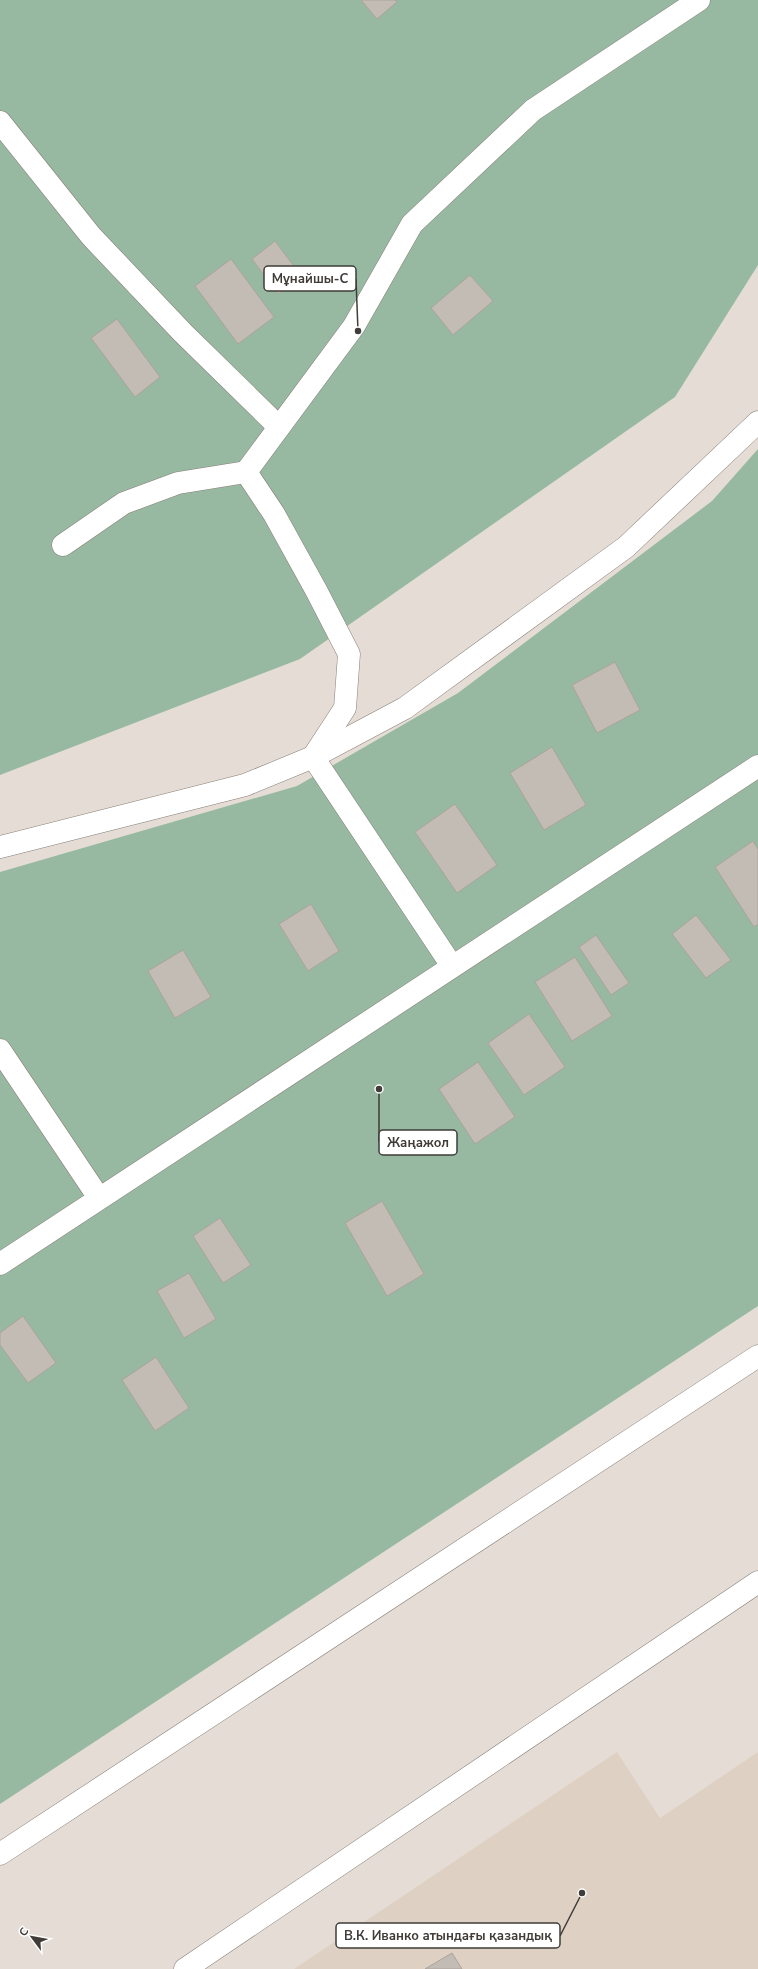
<svg xmlns="http://www.w3.org/2000/svg" width="758" height="1969" font-family="'Nunito Sans',sans-serif">
	<rect width="100%" height="100%" fill="#e5ddd5"/>
	<polygon fill="#ded1c3" points="617,1752 660,1818 758,1752 758,1969 294,1969"/>
	<g fill="#98b9a1">
		<polygon points="0,0 758,0 758,265 675,397 300,659 0,775"/>
		<polygon points="758,449 758,1306 0,1804 0,872 297,786 458,693 712,501"/>
	</g>
	<g fill="#c3bcb4" stroke="#aaa39c">
		<polygon points="361,0 395,0 397,2 377,19"/>
		<polygon points="275,241 302,277 278,294 252,259"/>
		<polygon points="231,259 274,317 238,344 195,286"/>
		<polygon points="470,275 493,301 453,335 431,308"/>
		<polygon points="117,319 160,377 135,397 91,338"/>
		<polygon points="615,662 640,710 597,733 572,685"/>
		<polygon points="552,747 586,805 544,830 510,773"/>
		<polygon points="455,804 497,865 457,893 415,832"/>
		<polygon points="753,841 758,849 758,924 754,927 715,867"/>
		<polygon points="311,904 339,951 308,971 279,924"/>
		<polygon points="696,915 731,960 706,978 672,934"/>
		<polygon points="596,935 629,983 611,995 579,947"/>
		<polygon points="183,950 211,997 175,1018 148,971"/>
		<polygon points="575,957 612,1016 572,1041 535,982"/>
		<polygon points="529,1014 565,1067 524,1095 488,1043"/>
		<polygon points="478,1062 515,1117 475,1144 439,1089"/>
		<polygon points="382,1201 424,1274 387,1296 345,1223"/>
		<polygon points="220,1218 251,1265 223,1283 193,1236"/>
		<polygon points="189,1273 216,1319 184,1338 157,1291"/>
		<polygon points="23,1316 56,1363 28,1383 0,1345 0,1333"/>
		<polygon points="156,1357 189,1408 155,1431 122,1380"/>
		<polygon points="452,1953 462,1969 425,1969"/>
	</g>
	<g fill="none" stroke-linecap="round" stroke-linejoin="round">
		<g stroke="#867f78" stroke-width="23">
			<g id="minor">
				<polyline points="0,122 91,236 183,333 279,427"/>
				<polyline points="246,472 274,514 316,590 349,654 345,708 313,757 452,966"/>
				<polyline points="63,545 124,503 178,483 246,472 354,326 412,224 533,110 699,0"/>
				<polyline points="0,847 245,785 313,757 405,708 626,547 758,422"/>
				<polyline points="0,1050 99,1198"/>
				<polyline points="0,1264 758,766"/>
				<polyline points="0,1854 758,1356"/>
				<polyline points="185,1969 758,1582"/>
			</g>
		</g>
		<use href="#minor" stroke="#fff" stroke-width="22"/>
	</g>
	<path fill="none" stroke="#3f3c39" stroke-width="1.5" d="M358 331L356 279M379 1089L379 1142M582 1893L560 1936"/>
	<g fill="#3f3c39" stroke="#fff" stroke-width="1.5">
		<circle cx="358" cy="331" r="4"/>
		<circle cx="379" cy="1089" r="4"/>
		<circle cx="582" cy="1893" r="4"/>
	</g>
	<g fill="#fff" stroke="#3f3c39" stroke-width="1.5">
		<rect x="264" y="266" width="92" height="25" rx="4"/>
		<rect x="379" y="1130" width="78" height="25" rx="4"/>
		<rect x="336" y="1923" width="224" height="25" rx="4"/>
	</g>
	<g font-size="13" text-anchor="middle" font-weight="bold" fill="#3f3c39">
		<text x="310" y="283">Мұнайшы-С</text>
		<text x="418" y="1147">Жаңажол</text>
		<text x="448" y="1940">В.К. Иванко атындағы қазандық</text>
	</g>
	<g transform="translate(32 1937) rotate(302)" stroke="#ffffff" stroke-width="3" paint-order="stroke">
	<path d="M0-3L7 15L0 10L-7 15Z" fill="#3f3c39"/>
	<text y="-6" font-size="11" font-weight="bold" text-anchor="middle" fill="#3f3c39">С</text>
	</g>
</svg>
